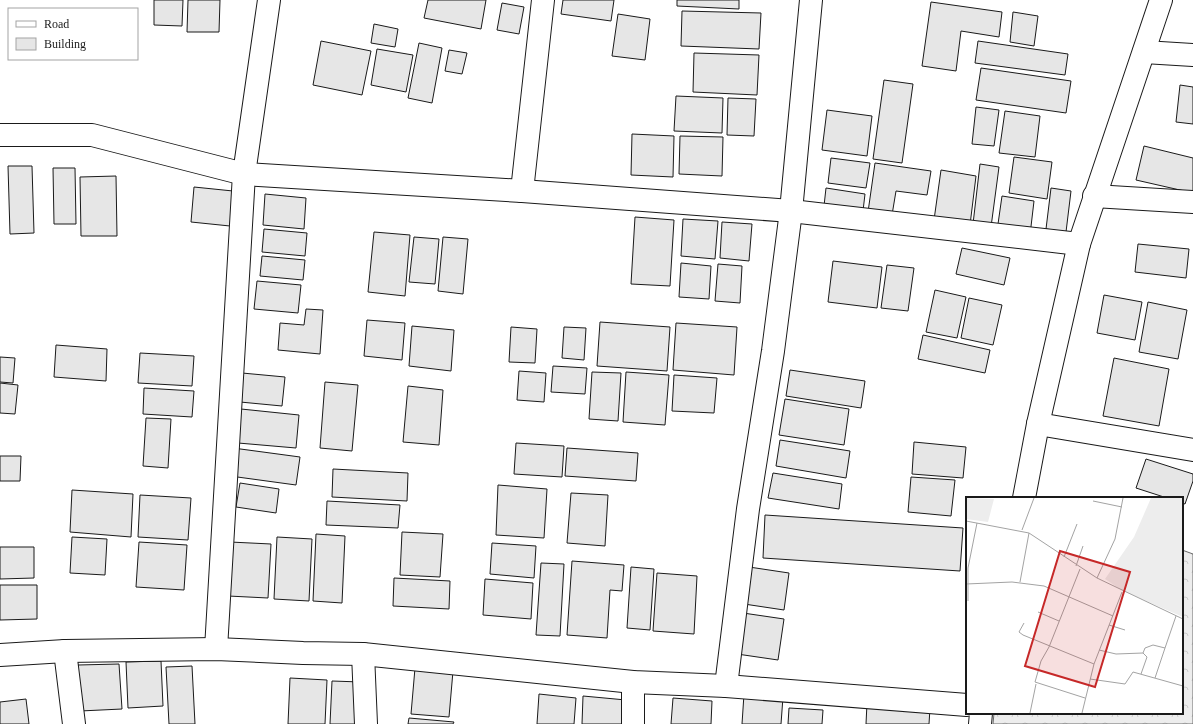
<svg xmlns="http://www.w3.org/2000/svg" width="1193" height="724" font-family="'Times New Roman',serif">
	<defs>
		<pattern id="forest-crowns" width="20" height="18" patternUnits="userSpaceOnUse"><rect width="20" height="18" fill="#ededed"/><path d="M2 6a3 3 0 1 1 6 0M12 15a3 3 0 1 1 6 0" fill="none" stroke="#cbcbcb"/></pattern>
	</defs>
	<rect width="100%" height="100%" fill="#fff"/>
	<polygon fill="url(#forest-crowns)" stroke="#6a6a6a" points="1182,550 1193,554 1193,724 993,724 994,713 1182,713"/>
	<g fill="#e6e6e6" stroke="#1a1a1a">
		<polygon points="154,0 183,0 182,26 154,25"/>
		<polygon points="188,0 220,0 219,32 187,32"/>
		<polygon points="428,0 486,0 481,29 424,18"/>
		<polygon points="563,0 614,0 611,21 561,14"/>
		<polygon points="677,0 739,0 739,9 677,6"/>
		<polygon points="931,2 1002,12 999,37 961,31 956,71 922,66"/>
		<polygon points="502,3 524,7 519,34 497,30"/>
		<polygon points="682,11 761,13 759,49 681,46"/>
		<polygon points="1013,12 1038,16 1034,46 1010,42"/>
		<polygon points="618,14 650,19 645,60 612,56"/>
		<polygon points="374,24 398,29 395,47 371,43"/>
		<polygon points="321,41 371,51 362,95 313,85"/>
		<polygon points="978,41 1068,54 1065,75 975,63"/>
		<polygon points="419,43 442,48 432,103 408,98"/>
		<polygon points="377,49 413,55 406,92 371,85"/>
		<polygon points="449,50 467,53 462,74 445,71"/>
		<polygon points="694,53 759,55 757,95 693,92"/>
		<polygon points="981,68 1071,81 1066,113 976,100"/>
		<polygon points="884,80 913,84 902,163 873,159"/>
		<polygon points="1180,85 1193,87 1193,124 1176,122"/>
		<polygon points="676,96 723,98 722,133 674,131"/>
		<polygon points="728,98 756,99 754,136 727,135"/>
		<polygon points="976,107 999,110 994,146 972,144"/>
		<polygon points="827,110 872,116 867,156 822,150"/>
		<polygon points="1005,111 1040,116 1035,157 999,153"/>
		<polygon points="632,134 674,136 673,177 631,175"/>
		<polygon points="680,136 723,137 722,176 679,174"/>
		<polygon points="1144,146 1193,158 1193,193 1136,180"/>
		<polygon points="1014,157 1052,162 1047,199 1009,193"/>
		<polygon points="831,158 870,163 866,188 828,183"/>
		<polygon points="875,163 931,171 927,195 896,191 892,215 868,212"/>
		<polygon points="980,164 999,167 991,227 973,224"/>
		<polygon points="8,166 32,166 34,233 10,234"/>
		<polygon points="53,168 75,168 76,224 54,224"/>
		<polygon points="941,170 976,176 970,225 934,220"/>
		<polygon points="116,176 117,236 81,236 80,177"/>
		<polygon points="194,187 233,191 230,226 191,222"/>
		<polygon points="826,188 865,194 863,211 824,206"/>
		<polygon points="1051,188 1071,191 1066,232 1046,229"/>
		<polygon points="265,194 306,198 304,229 263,225"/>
		<polygon points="1002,196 1034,201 1030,235 997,231"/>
		<polygon points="635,217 674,220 670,286 631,284"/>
		<polygon points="683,219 718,221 715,259 681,256"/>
		<polygon points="722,222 752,224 749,261 720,258"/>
		<polygon points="264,229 307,233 305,256 262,252"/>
		<polygon points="374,232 410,235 405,296 368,292"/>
		<polygon points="414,237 439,239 435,284 409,282"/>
		<polygon points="443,237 468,239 463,294 438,291"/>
		<polygon points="1138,244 1189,249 1186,278 1135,272"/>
		<polygon points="962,248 1010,258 1004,285 956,274"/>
		<polygon points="262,256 305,260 303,280 260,276"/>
		<polygon points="833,261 882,267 877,308 828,302"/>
		<polygon points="681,263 711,266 709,299 679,297"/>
		<polygon points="718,264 742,266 740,303 715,301"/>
		<polygon points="887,265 914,268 908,311 881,308"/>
		<polygon points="257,281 301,285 298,313 254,309"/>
		<polygon points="935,290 966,297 957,338 926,332"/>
		<polygon points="1104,295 1142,302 1135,340 1097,333"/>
		<polygon points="969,298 1002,305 993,345 961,338"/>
		<polygon points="1148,302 1187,310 1178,359 1139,352"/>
		<polygon points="306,309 323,310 320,354 278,350 280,323 304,325"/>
		<polygon points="367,320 405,323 402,360 364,356"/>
		<polygon points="600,322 670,327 667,371 597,366"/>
		<polygon points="676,323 737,327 734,375 673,370"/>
		<polygon points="412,326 454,330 451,371 409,366"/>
		<polygon points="511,327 537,329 535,363 509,362"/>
		<polygon points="564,327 586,328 584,360 562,358"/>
		<polygon points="923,335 990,350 985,373 918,359"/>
		<polygon points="56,345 107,349 106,381 54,377"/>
		<polygon points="140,353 194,356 192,386 138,383"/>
		<polygon points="0,357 15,358 13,383 0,382"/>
		<polygon points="1114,358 1169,369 1159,426 1103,416"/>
		<polygon points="553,366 587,368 585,394 551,392"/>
		<polygon points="790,370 865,381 861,408 786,396"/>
		<polygon points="519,371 546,373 544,402 517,400"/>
		<polygon points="592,372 621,373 618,421 589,419"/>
		<polygon points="626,372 669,375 665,425 623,422"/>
		<polygon points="242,373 285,377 282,406 240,402"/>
		<polygon points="674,375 717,378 714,413 672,411"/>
		<polygon points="325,382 358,385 352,451 320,448"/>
		<polygon points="0,383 18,385 15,414 0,413"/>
		<polygon points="408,386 443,390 439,445 403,442"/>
		<polygon points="144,388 194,391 192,417 143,414"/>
		<polygon points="785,399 849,409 844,445 779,435"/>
		<polygon points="241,409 299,415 296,448 238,443"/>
		<polygon points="146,418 171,419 168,468 143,466"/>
		<polygon points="780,440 850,451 846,478 776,466"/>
		<polygon points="914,442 966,447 963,478 912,474"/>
		<polygon points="516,443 564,446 562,477 514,474"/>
		<polygon points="233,448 300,457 296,485 230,476"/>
		<polygon points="567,448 638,453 636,481 565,476"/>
		<polygon points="0,456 21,456 20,481 0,481"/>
		<polygon points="1146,459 1193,474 1193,481 1185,504 1182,503 1182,498 1167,498 1136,488"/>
		<polygon points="333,469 408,473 407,501 332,497"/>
		<polygon points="773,473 842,484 839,509 768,498"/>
		<polygon points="911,477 955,480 951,516 908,512"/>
		<polygon points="240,483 279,489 276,513 236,507"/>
		<polygon points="498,485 547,489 544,538 496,535"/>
		<polygon points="72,490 133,494 131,537 70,532"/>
		<polygon points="571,493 608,495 605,546 567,543"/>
		<polygon points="140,495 191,498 188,540 138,537"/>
		<polygon points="327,501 400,505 398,528 326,525"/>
		<polygon points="765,515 963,528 960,571 763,558"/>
		<polygon points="402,532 443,534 440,577 400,575"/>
		<polygon points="316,534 345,536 342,603 313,601"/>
		<polygon points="72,537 107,539 105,575 70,573"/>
		<polygon points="277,537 312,539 309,601 274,599"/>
		<polygon points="139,542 187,545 184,590 136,587"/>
		<polygon points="230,542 271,544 268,598 228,596"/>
		<polygon points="492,543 536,546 534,578 490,574"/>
		<polygon points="0,547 34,547 34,578 0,579"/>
		<polygon points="572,561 624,565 622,591 610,590 607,638 567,635"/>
		<polygon points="541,563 564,564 560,636 536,635"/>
		<polygon points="631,567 654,569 650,630 627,628"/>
		<polygon points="749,567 789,573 784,610 744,604"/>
		<polygon points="657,573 697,576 694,634 653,631"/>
		<polygon points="394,578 450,581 449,609 393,606"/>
		<polygon points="485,579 533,583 531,619 483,615"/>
		<polygon points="0,585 37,585 37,619 0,620"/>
		<polygon points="743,613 784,619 778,660 737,654"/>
		<polygon points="161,661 163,706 128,708 126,662"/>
		<polygon points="119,664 122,709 80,711 78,665"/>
		<polygon points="192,666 195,724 169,724 166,667"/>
		<polygon points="415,668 453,671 449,717 411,714"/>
		<polygon points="290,678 327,680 325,724 288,724"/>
		<polygon points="332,681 361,682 359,724 330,724"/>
		<polygon points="539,694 576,698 574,724 537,724"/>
		<polygon points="744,694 783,697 781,724 742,724"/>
		<polygon points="583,696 626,700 624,724 582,724"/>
		<polygon points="673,698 712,701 711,724 671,724"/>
		<polygon points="26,699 29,724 0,724 0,702"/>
		<polygon points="867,703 930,708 929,724 866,724"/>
		<polygon points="789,708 823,710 822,724 788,724"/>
		<polygon points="409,718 454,722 453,724 408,724"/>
	</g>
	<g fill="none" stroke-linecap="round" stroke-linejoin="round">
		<g stroke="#1a1a1a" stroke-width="24">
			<g id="minor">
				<polyline points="1144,52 1193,55"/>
				<polyline points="0,135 92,135 244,174 522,191 791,211 1079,244"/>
				<polyline points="522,191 543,0"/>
				<polyline points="1094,196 1193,202"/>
				<polyline points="1038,424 1193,450"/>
				<polyline points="1024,498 1038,424 1079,244 1161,0"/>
				<polyline points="216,649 244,174 269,0"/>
				<polyline points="65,651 74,724"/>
				<polyline points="363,654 366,724"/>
				<polyline points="0,655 65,651 216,649 303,653 363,654 633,682 726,686 967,705"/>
				<polyline points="726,686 748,509 773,351 791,211 811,0"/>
				<polyline points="633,724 633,682"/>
				<polyline points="980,724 981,713"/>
			</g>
		</g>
		<use href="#minor" stroke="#fff" stroke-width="22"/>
	</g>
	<g transform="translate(966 497)">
		<rect width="217" height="217" fill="#fff"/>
		<path d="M0 1 28 2 22 25 0 22ZM185 1H217V120L157 94 139 82 168 40Z" fill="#ededed"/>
		<path fill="none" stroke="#a3a3a3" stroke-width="1" d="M127 4 156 10M0 24 63 36 131 81 217 122M56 33 68 1M98 60 111 27M110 69 117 49M114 72 83 150 75 164 69 185 119 201M131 81 149 42 157 1M54 85 63 36M0 87 46 85 78 89 147 119M2 104V71L11 26M72 115 93 124M58 126 53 135 57 138 128 167M143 128 159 133M133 153 150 157 177 156M175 177 181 160 177 156 179 151 187 148 199 151 210 119M189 181 199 151M124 182 159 187 167 175 217 189M64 216 70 187M116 216 128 167 156 95"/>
		<path fill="#c62828" fill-opacity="0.15" stroke="#c62828" stroke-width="2" d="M94 54 164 75 129 190 59 169Z"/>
		<rect width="217" height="217" fill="none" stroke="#1a1a1a" stroke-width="2"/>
	</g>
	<rect x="8" y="8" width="130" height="52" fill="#ffffff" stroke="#a3a3a3"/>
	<rect x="16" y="21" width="20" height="6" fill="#ffffff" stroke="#a3a3a3"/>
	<text x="44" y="28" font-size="12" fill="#1a1a1a">Road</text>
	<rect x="16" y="38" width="20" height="12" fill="#e6e6e6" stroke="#a3a3a3"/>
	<text x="44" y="48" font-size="12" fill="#1a1a1a">Building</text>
</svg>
